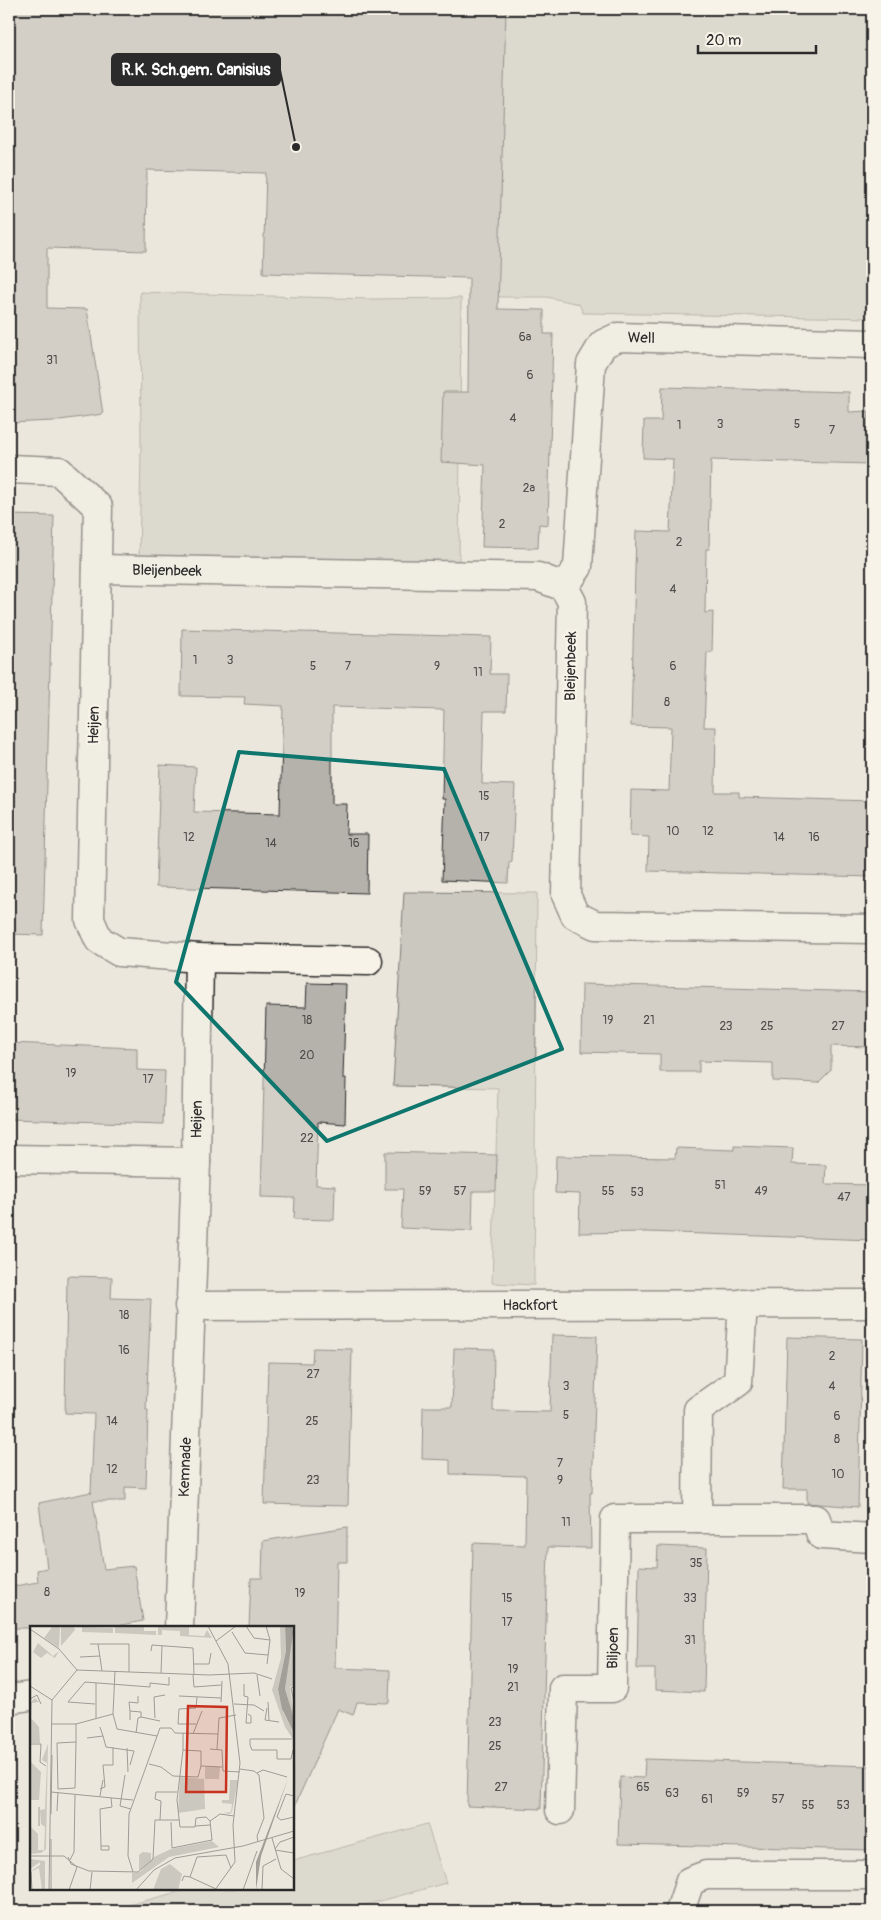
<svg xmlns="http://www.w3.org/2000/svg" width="881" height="1920" font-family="Pangolin,sans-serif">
	<rect width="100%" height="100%" fill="#ebe7dd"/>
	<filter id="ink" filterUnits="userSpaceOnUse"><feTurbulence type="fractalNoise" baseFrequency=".02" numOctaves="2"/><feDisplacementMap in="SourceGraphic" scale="10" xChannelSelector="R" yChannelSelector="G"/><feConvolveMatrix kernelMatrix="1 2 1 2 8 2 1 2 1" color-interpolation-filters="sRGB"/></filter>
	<g filter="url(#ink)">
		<g fill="#cbc8bf" stroke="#7b7a75">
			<polygon points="498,9 872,9 872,318 583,313 579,304 547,297 493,297"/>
			<polygon points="140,292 368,299 461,298 459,570 139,563 141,452"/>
			<polygon points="404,892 537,893 534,1285 492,1283 498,1088 393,1086"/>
			<polygon points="427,1824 446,1883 344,1911 106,1911 189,1889 292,1889 293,1861"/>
		</g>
		<g fill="#b5b2ab" stroke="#2b2b2b">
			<polygon points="9,9 506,9 498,309 544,310 544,334 553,334 548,525 539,524 538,548 482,547 485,465 441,462 443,392 468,392 469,278 263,273 266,173 147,170 146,251 47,248 47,308 87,309 103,414 53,421 9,423"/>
			<polygon points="662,387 849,392 849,412 869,411 868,426 872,427 872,464 711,460 709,549 706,549 705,613 713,612 712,652 707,652 704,727 716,727 715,792 739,792 739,797 872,801 872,877 648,871 649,837 630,836 631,790 669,791 671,727 631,726 636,531 670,532 673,459 643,458 644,421 661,421"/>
			<polygon points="9,515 54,516 43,935 9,934"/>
			<polygon points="182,629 491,637 490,674 507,674 506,711 484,711 482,784 515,785 512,861 509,862 508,883 442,880 445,799 442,799 444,710 332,707 332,804 347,804 346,834 368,834 367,893 156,887 160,765 196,767 194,812 280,814 283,706 244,704 245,697 181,696"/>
			<polygon points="307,983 346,984 343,1078 346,1078 345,1124 318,1122 316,1185 335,1186 334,1220 294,1219 295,1198 261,1197 266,1006 306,1007"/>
			<polygon points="582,984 872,992 872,1047 831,1046 831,1070 818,1083 773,1081 773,1063 699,1061 699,1072 660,1072 660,1054 581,1052"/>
			<polygon points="9,1043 137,1048 137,1070 165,1071 163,1124 9,1119"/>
			<polygon points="734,1146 793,1148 792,1164 826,1165 825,1184 872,1185 872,1240 648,1232 579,1233 580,1194 555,1193 556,1156 675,1158 676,1148 734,1150"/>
			<polygon points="385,1152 497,1155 496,1191 473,1191 472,1231 401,1228 403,1189 385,1189"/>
			<polygon points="67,1276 112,1277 111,1298 151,1299 146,1410 148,1410 146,1488 125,1487 125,1501 93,1501 104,1569 134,1566 143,1621 105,1628 9,1628 9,1587 38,1582 37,1570 47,1568 39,1503 91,1492 91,1494 94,1414 65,1413"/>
			<polygon points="552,1335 597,1336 592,1493 590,1493 591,1548 548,1547 541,1809 467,1806 473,1543 525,1545 526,1476 450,1474 450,1460 422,1459 423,1407 452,1407 454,1348 494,1349 493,1411 550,1412"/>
			<polygon points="787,1337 862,1339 858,1507 807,1503 807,1489 783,1489"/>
			<polygon points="313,1348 352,1349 348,1506 264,1504 268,1362 312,1363"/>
			<polygon points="347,1527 347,1562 337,1562 335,1668 390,1670 389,1703 357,1702 353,1715 338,1709 292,1812 292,1628 249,1628 251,1578 262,1578 263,1541"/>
			<polygon points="658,1546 707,1548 704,1692 655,1690 655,1669 637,1669 639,1566 657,1567"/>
			<polygon points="645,1759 872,1766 872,1850 618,1844 620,1777 644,1778"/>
		</g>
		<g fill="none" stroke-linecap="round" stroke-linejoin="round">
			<g stroke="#2b2b2b" stroke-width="31">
				<g id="street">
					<polyline points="9,469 59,471 98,507 90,920 99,940 119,952 199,958 368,961"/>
					<path id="s1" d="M97 569 538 577 564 587 572 602 566 895 575 915 595 925 872 929"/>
					<path id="s2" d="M564 587 578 567 591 364 603 344 618 337 872 344"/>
					<polyline points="9,1159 196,1162"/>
					<path id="s3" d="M189 1306 872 1304"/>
					<polyline points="697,1519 698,1410 738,1382 743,1303"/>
					<path id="s4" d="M179 1628 196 1162 199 958"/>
					<polyline points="9,1699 31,1696"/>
					<path id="s5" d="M560 1810 563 1688H612L615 1519H816L821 1535 872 1538"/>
					<polyline points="680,1911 690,1881 706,1875 872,1875"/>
				</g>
			</g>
			<use href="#street" stroke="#f7f3e8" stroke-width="28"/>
		</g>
	</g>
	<path d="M0 0H881V1920H0ZM239 752 444 769 562 1049 327 1141 176 982Z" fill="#ebe7dd" fill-opacity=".55" fill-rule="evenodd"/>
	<path fill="none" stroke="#0f766e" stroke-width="4" stroke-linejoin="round" d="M239 752 444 769 562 1049 327 1141 176 982Z"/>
	<g text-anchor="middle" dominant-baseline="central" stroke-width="4.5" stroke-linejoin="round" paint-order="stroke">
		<g font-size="12" fill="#4e4d4b">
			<text x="525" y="337">6a</text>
			<text x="52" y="360">31</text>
			<text x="530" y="375">6</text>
			<text x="513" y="418">4</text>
			<text x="720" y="424">3</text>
			<text x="797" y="424">5</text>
			<text x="679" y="425">1</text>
			<text x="832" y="430">7</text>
			<text x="529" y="488">2a</text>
			<text x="502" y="524">2</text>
			<text x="679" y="542">2</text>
			<text x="673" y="589">4</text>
			<text x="195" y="660">1</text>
			<text x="230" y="660">3</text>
			<text x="313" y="666">5</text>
			<text x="348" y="666">7</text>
			<text x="437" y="666">9</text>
			<text x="673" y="666">6</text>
			<text x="478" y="672">11</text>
			<text x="667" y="702">8</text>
			<text x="484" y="796">15</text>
			<text x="673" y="831">10</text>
			<text x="708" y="831">12</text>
			<text x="189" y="837">12</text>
			<text x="484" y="837">17</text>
			<text x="779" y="837">14</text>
			<text x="814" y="837">16</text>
			<text x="271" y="843">14</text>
			<text x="354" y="843">16</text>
			<text x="307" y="1020">18</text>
			<text x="608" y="1020">19</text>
			<text x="649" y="1020">21</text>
			<text x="726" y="1026">23</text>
			<text x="767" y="1026">25</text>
			<text x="838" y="1026">27</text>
			<text x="307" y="1055">20</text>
			<text x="71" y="1073">19</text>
			<text x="148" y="1079">17</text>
			<text x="307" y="1138">22</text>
			<text x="720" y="1185">51</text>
			<text x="425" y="1191">59</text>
			<text x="460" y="1191">57</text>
			<text x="608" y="1191">55</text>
			<text x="761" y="1191">49</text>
			<text x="637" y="1192">53</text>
			<text x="844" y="1197">47</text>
			<text x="124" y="1315">18</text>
			<text x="124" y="1350">16</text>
			<text x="832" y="1356">2</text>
			<text x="313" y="1374">27</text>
			<text x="566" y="1386">3</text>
			<text x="832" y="1386">4</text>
			<text x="566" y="1415">5</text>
			<text x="837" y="1416">6</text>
			<text x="112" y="1421">14</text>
			<text x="312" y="1421">25</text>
			<text x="837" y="1439">8</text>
			<text x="560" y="1463">7</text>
			<text x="112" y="1469">12</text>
			<text x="838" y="1474">10</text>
			<text x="313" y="1480">23</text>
			<text x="560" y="1480">9</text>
			<text x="566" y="1522">11</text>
			<text x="696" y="1563">35</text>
			<text x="47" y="1592">8</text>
			<text x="300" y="1593">19</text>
			<text x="507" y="1598">15</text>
			<text x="690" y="1598">33</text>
			<text x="507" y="1622">17</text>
			<text x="690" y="1640">31</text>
			<text x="513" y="1669">19</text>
			<text x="513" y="1687">21</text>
			<text x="495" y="1722">23</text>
			<text x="495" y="1746">25</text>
			<text x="501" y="1787">27</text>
			<text x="643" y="1787">65</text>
			<text x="672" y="1793">63</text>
			<text x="743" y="1793">59</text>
			<text x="707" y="1799">61</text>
			<text x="778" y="1799">57</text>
			<text x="808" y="1805">55</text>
			<text x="843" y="1805">53</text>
		</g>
		<g font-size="15" fill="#2b2b2b" stroke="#f7f3e8">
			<text stroke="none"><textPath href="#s2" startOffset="291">Well</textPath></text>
			<text stroke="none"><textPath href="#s1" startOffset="70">Bleijenbeek</textPath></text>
			<text transform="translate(571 666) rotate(-89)">Bleijenbeek</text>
			<text transform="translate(94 725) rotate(-89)">Heijen</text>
			<text stroke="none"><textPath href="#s4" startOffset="509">Heijen</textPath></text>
			<text stroke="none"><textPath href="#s3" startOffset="341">Hackfort</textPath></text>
			<text stroke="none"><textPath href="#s4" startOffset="161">Kemnade</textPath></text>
			<text stroke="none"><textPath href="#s5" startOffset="211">Biljoen</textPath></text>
		</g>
	</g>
	<g transform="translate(30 1626)">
		<rect width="264" height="264" fill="#ebe7dd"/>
		<path d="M85 0H114V5H126V9L85 7ZM128 0H159V9L174 10 177 4 182 12 150 10V5L132 4V9H128ZM250 0 255 1 256 25 248 63 253 86 264 107V123L263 113 255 101 242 64 251 32ZM262 0H264V60L260 61 264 92 255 63ZM22 1H30L29 22 14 12ZM31 1H44L45 4 31 20ZM52 1 83 2V7L52 6ZM8 17 23 30 29 25 25 32 17 27 11 32 3 26ZM5 72 9 76 2 77 1 92 9 101 10 117H0V77ZM18 118 16 223 11 227 0 228V200L8 208V224H14L15 201 11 198 10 184 15 183 17 137 12 134ZM0 120 1 136 11 146 9 174H0ZM175 141H190L189 153H175ZM150 151 174 153 175 183 148 187ZM200 154H208L202 186 200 188 193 187 201 186 202 178 192 177V174H199ZM182 215 189 221 139 231 102 257V247L110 246 124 231 141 223ZM113 226 121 227V234L109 245V229ZM0 233 15 235V264H12L9 242 0 246 10 239V236L0 243ZM140 238 152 248 148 264H123L131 243Z" fill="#cbc8bf"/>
		<path d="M255 0H262L263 7 255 63 264 92V107L252 83 248 63 256 25ZM258 153 231 230 226 264V236Z" fill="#a29f98"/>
		<path fill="none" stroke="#9e9c96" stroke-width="1" d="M178 0 198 38 210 137 203 199 205 236 185 264M216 0 224 12 240 14M236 0 240 14 237 38M0 3 29 23 47 44M202 6 215 27 238 29M186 15 206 0M60 18H99V46M68 18 72 45M121 25 122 19 163 22 164 49M50 31 70 30M164 38H179L181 27M47 44 179 49 224 47 242 53M131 47 132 20M163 49 164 61 191 59M227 49 230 70M66 57V93M214 58V70L218 71 216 97H221V90L218 88M0 60 22 74M264 61 261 62 264 76M149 70 191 72M0 73 7 69 11 78M22 74 47 44M191 76 192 55M238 76 239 94M65 78 38 76 55 56 120 61V57L139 59V51M204 78 224 79 234 85M237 82 235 94 249 96M100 85 99 76 108 77V70M83 88 87 103 127 110M111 91 130 95M125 92 124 71 135 69M100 94V85L111 86V91M21 98H46L83 88 85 45M46 98V116L45 162 28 163 27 117 46 116M166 98H148L149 83 166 82 167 71M106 107 108 92 111 91M153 107V124L171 125V140L192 141M163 108 172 85M73 110 76 121 104 125 100 139M57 112 73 110 70 101M0 118H11L10 136 16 140M220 119 222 124H247V133H261L263 124M220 119V113H262M97 122 98 146M180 123 192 124 193 145 210 146M187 123 189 92 206 89M153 124 147 174 150 201H165L166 192 176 191 180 195M119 138 131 141 143 150 168 151 171 140M210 143 224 145 229 149 234 192 227 210 228 216M227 147 233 144 257 151M95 149 90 180 101 183M70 163 75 161 73 139H83V121M21 166 103 174M70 170 73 154M264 170 256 168 247 191 251 194 264 191M27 185 28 166M21 188 22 129M130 194 131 175 125 173 126 166H147M180 195 190 188 204 190M141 196 142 222 182 214 180 195M9 200V181M165 200 180 199M242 212 251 243 264 253M21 213V264M71 220 70 183 82 181 81 172M71 220H79V224H71ZM245 223 250 216 264 211M245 224 264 227M0 230H34L47 241M38 231 41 238 59 245 108 246 123 233 125 194H149M40 234 44 226 45 169M1 246 2 264M103 246 98 230 99 188 130 102H141L145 107 188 108M160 251 186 263M152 255 154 250 160 251 167 231 196 229 201 242M19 264 22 74M39 264 47 241M60 264 62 246M106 264 124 244 145 232 213 220 264 205M213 264 227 225M232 264 233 240 246 233"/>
		<path fill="#c8321e" fill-opacity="0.15" stroke="#c8321e" stroke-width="2.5" d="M158 80 197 81 196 166H156Z"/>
		<rect width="264" height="264" fill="none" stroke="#2b2b2b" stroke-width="2.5"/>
	</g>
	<path fill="none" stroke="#2b2b2b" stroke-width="2" d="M296 147L280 70"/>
	<circle fill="#2b2b2b" stroke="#f7f3e8" stroke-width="2" cx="296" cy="147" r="5"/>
	<rect fill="#2b2b2b" stroke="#2b2b2b" stroke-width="2" x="112" y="54" width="168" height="31" rx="5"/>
	<g font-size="16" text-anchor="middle" font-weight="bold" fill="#fff">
		<text x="196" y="75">R.K. Sch.gem. Canisius</text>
	</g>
	<rect width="881" height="1920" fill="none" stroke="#f7f3e8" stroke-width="30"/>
	<rect x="15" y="15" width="851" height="1890" fill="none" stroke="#2b2b2b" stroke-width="2" filter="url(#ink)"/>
	<path d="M698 45v8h118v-8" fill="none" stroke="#2b2b2b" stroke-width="2.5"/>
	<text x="706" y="45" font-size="15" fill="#2b2b2b" stroke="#f7f3e8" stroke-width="4" paint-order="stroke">20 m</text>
</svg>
